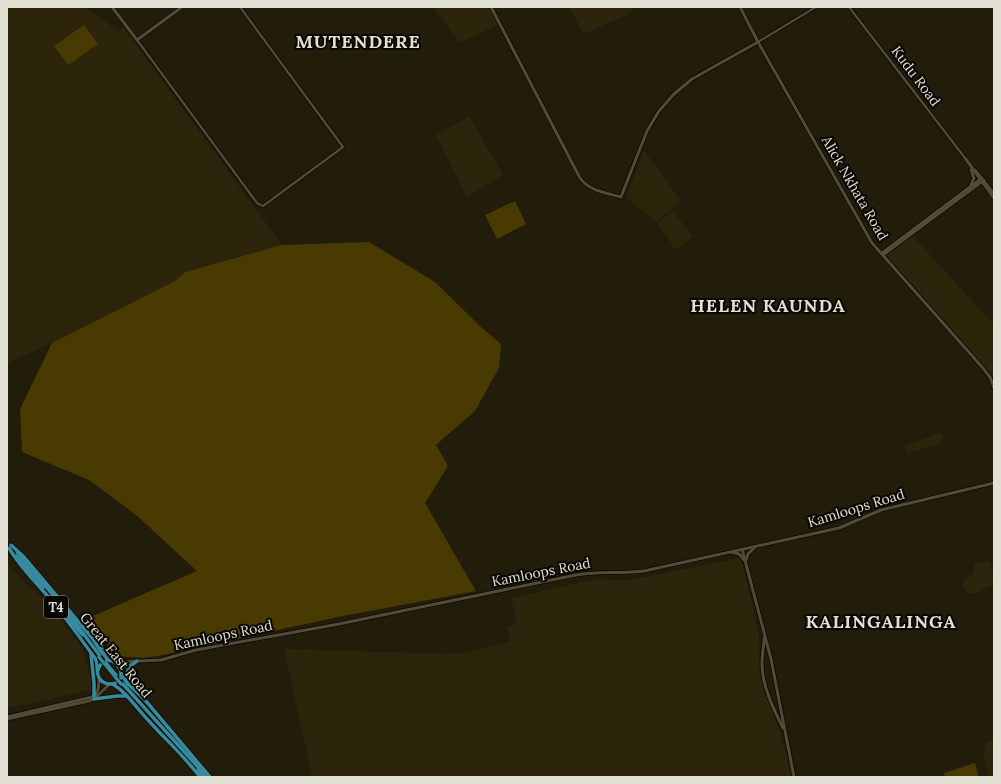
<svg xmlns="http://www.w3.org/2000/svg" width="1001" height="784" font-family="Lora,serif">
	<rect width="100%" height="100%" fill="#221d0b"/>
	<g fill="#2c240b">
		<polygon points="7,7 85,7 118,31 124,28 282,245 185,272 175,281 52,343 7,363"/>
		<polygon points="436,7 490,7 499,24 460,43 434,8"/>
		<polygon points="569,7 637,7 628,14 584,34"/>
		<polygon points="469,116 503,175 467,197 436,135"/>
		<polygon points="644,150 681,201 657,221 626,198"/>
		<polygon points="673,211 693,237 676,250 657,223"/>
		<polygon points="911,234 994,325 994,377 886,255"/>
		<polygon points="938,434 942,435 942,443 907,454 904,446"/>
		<polygon points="741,558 759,633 760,677 780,732 792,777 312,777 284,649 457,654 510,642 507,627 517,624 511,598 597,579 629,580"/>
		<polygon points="990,561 994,575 994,585 982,589 982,591 977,593 972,594 968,593 963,586 963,582 966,578 974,573 975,570 974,566 975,564"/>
		<polygon points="7,563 24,582 45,600 82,647 93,684 92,689 61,697 7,708"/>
		<polygon points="994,740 994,777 990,777 983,756 986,742"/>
	</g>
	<g fill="#483a01">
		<polygon points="84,25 98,44 68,65 54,46"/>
		<polygon points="515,201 526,224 497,239 485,215"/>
		<polygon points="369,242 435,282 482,328 501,344 499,368 475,411 436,445 448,466 425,503 476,591 338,617 158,656 143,658 117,656 86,619 197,571 135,514 89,480 22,452 20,409 52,343 175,281 185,272 282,245"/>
		<polygon points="975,763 979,777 945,777 944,773"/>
	</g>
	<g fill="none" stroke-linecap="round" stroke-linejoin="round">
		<g stroke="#0c0700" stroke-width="4">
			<g id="tertiary">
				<polyline points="849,7 965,158"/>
				<polyline points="137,40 257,203 263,206 343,147 240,7"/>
				<polyline points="758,42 816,7"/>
			</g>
		</g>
		<g stroke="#0c0700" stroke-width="4.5">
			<g id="secondary">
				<polyline points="112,7 137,40 182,7"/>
				<path d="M491 7 580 178C589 191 607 193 621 197L647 131 659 111 674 94 692 79 758 42"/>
				<polyline points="740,7 758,42 872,243 982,367 990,377 994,388"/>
				<polyline points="965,158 994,198"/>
				<polyline points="975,170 994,194"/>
				<polyline points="971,185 974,178 971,170"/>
				<polyline points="882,253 982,178"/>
				<polyline points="883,255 984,180"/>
				<polyline points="742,549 771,659 794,777"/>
				<polyline points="731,552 739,554 745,561"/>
				<polyline points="746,560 748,554 755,547"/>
				<path d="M764 638C764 646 762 654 762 663 762 686 773 708 783 728"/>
				<path d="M114 662 161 660 196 650 339 624 576 575C599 571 621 574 644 571L839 528 881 510 994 483"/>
				<polyline points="121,672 126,666 135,662"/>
				<path d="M7 717 92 697C99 693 99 686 99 678"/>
				<path d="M7 719 89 701C98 698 103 689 110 684"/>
			</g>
		</g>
		<g stroke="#0c0700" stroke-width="5">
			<g id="primary">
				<polyline points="11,545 23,556 93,639 100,650 109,661"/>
				<path d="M9 548C20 567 36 582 50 599 66 618 80 638 95 658 99 665 95 673 100 679 102 682 106 684 111 684 136 681 108 643 98 670"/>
				<polyline points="17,552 71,617 100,656"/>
				<polyline points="16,556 43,588"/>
				<polyline points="53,600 83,635"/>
				<polyline points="98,644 111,657 122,661"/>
				<polyline points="91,654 94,683 94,696"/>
				<polyline points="121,674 127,683 145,700 210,777"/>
				<polyline points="122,683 207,777"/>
				<path d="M112 684C125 690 138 710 149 721 166 740 185 757 200 777"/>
				<path d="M128 684C124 674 128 667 137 661"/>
				<polyline points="94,699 117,696 126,696"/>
				<polyline points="198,770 203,777"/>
			</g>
		</g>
		<use href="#tertiary" stroke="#514b37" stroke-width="2.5"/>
		<use href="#secondary" stroke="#514b37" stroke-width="3"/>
		<use href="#primary" stroke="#388a9e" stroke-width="3.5"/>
		<g stroke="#0c0700" stroke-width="5" stroke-linecap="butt">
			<g id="primary-bridge">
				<polyline points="99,657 121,684"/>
				<polyline points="106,663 116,675"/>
			</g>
		</g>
		<use href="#primary-bridge" stroke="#388a9e" stroke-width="3.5"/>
	</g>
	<g text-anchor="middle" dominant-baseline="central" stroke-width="4" stroke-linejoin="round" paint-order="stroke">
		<rect fill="#090703" stroke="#a19e95" stroke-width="1" x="44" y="596" width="24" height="22" rx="3"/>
		<g font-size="13" font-weight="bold" fill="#e2dfd3">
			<text x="56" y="607">T4</text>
		</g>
		<g font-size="14" fill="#e2dfd3" stroke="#090703">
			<text transform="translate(916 76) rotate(53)">Kudu Road</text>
			<text transform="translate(855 188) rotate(60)">Alick Nkhata Road</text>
			<text transform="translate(856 508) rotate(-17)">Kamloops Road</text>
			<text transform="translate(541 572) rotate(-11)">Kamloops Road</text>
			<text transform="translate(223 635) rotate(-12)">Kamloops Road</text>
			<text transform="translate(116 655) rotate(51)">Great East Road</text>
		</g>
		<g font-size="18" font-weight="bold" letter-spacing="1" fill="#e2dfd3" stroke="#090703">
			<text x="358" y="41">MUTENDERE</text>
			<text x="768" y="305">HELEN KAUNDA</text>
			<text x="881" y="621">KALINGALINGA</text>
		</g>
	</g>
	<rect width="1001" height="784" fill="none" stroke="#e2dfd3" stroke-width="16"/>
</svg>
